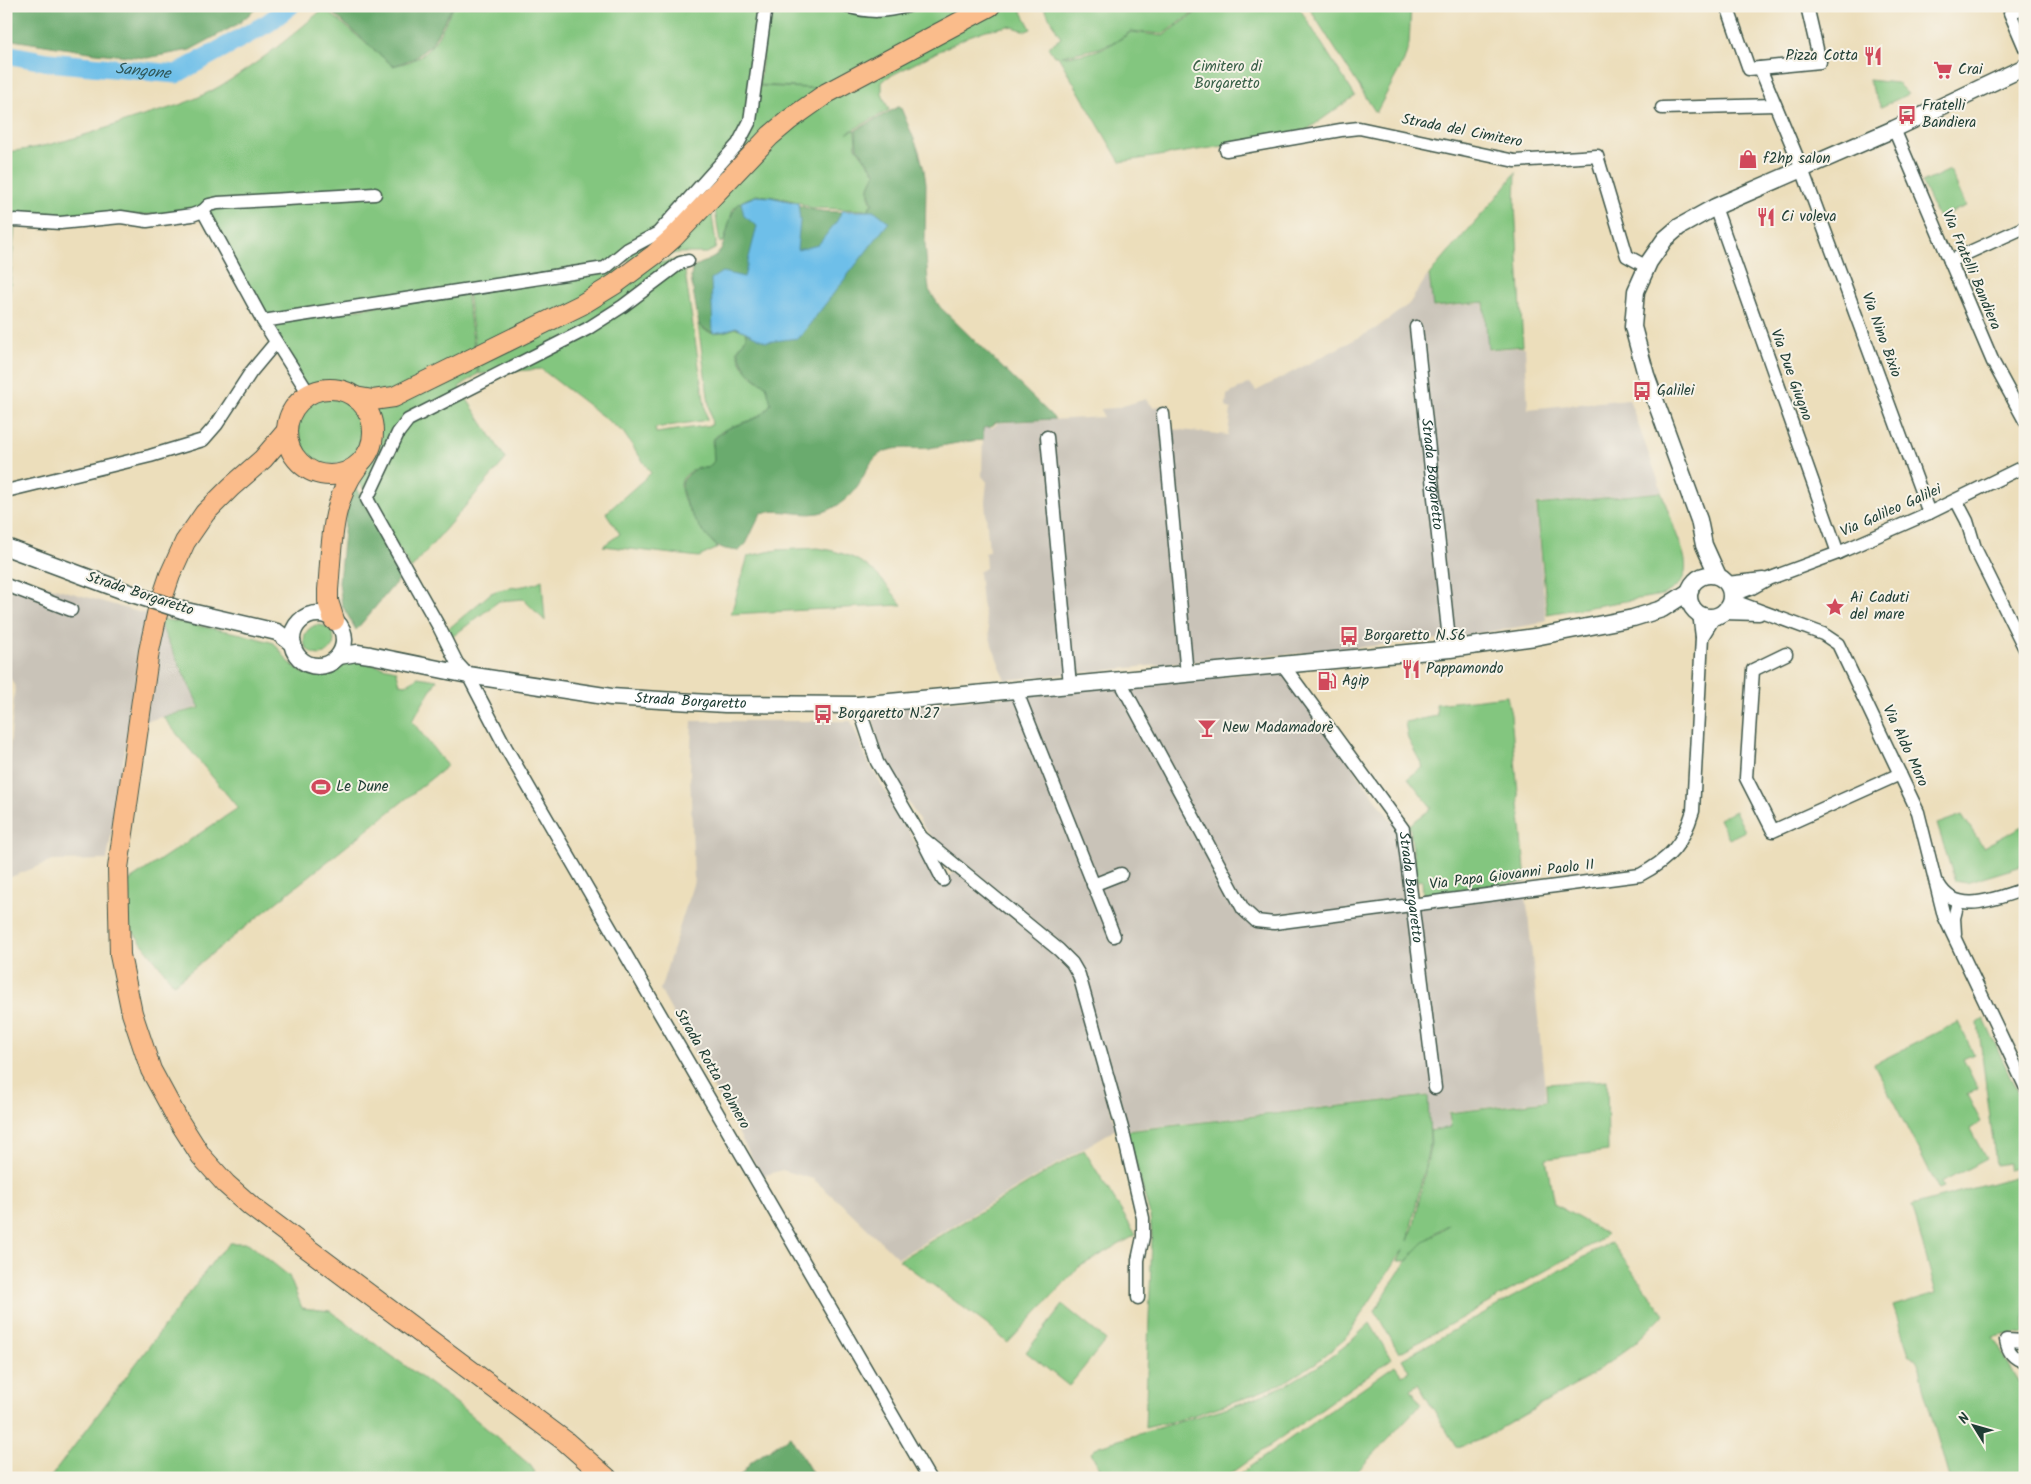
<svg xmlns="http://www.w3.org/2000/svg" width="2031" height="1484" font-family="Kalam,sans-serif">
	<rect width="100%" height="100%" fill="#f7f3e8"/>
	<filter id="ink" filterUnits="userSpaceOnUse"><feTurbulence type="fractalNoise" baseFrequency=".02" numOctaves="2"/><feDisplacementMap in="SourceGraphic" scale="10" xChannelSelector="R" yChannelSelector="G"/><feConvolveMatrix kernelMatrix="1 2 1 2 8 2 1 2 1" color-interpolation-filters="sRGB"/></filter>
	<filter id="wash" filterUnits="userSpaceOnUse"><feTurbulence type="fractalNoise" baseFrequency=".0096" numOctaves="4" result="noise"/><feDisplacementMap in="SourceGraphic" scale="20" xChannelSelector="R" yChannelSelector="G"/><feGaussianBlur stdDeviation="1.12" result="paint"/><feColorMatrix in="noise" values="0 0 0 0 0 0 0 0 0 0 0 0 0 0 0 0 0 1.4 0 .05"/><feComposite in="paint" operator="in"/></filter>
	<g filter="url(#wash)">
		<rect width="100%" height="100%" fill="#ecdebb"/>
		<g fill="#c9c3b8">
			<polygon points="1428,275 1433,308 1483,303 1488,350 1525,347 1528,409 1629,399 1662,491 1536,504 1546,620 1537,624 1449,638 1285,655 1252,656 1005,680 992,645 982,603 979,572 986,568 985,553 989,552 985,501 987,482 982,476 983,428 992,428 998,423 1103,417 1101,409 1116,408 1146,399 1153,407 1169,405 1171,429 1228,435 1231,409 1226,407 1227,395 1250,383 1256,391 1375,329 1409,304"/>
			<polygon points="6,574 156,617 199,707 129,726 107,860 52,861 6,879 6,797 15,685 6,673"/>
			<polygon points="1284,670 1396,827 1406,897 1525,883 1546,1100 1448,1112 1450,1127 1430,1130 1428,1095 1126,1130 1065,948 934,839 924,828 889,771 880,748 874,725 873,709"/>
			<polygon points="692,721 851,721 868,762 938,881 948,878 956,870 1055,953 1068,967 1076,980 1116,1129 898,1258 846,1208 813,1179 782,1170 762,1176 660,990 694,881 690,773"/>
		</g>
		<g fill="#83c67f" stroke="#51825a">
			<path d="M454 6H763L752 94 741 132 711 187 709 196 716 243 715 249 707 253H677L264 317 212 219 191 213 6 220V152C45 148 84 136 121 123 141 116 162 111 182 104 232 86 285 42 324 8L393 66C400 64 408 63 415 59 436 49 443 25 454 6Z"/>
			<path d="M769 6H835L866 15 907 10 918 6H1019L1031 29 1026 31 1009 26 986 30 969 36 888 77 882 82V94L889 110 847 133 855 130 856 147 875 173C869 186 865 189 872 203L867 210 811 208 798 202 781 198 756 195 741 202 733 209 724 241 720 243 713 196 715 190 745 134 758 86 849 90 759 85Z"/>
			<path d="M1043 6H1203L1163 34 1131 31 1115 42 1099 48 1061 56C1088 56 1109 48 1131 32L1163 36 1205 6H1298L1355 96 1301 134 1120 162 1058 56H1054L1048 47 1061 38Z"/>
			<polygon points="1308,6 1411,6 1409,44 1404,61 1376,113"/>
			<polygon points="1868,80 1897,83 1908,94 1881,107"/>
			<polygon points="1950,170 1966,206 1938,218 1922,183"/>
			<path d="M1516 172 1515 205 1523 346 1488 349 1484 302 1433 307 1429 275C1457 240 1490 209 1516 172Z"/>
			<polygon points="15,224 6,337 6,225"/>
			<path d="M683 259 707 420 655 428 656 433 712 425 698 324C708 337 722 333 736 328L745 331 746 338 737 350C741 366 750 379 766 385L771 403C760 422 742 421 724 430 720 432 716 437 712 440L714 461 708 468 697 467C692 471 684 475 682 480 675 498 706 537 718 548L699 557 603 546 620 534 606 513 651 473 623 432 541 369 479 374 468 292Z"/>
			<path d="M466 292 478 374 459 387 506 459 411 569 347 461C304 478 275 430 311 402L276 342V322Z"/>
			<path d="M1661 492C1666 505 1671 519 1676 533 1686 559 1696 580 1662 595L1547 614 1537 505Z"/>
			<path d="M818 548C862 555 876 570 902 605L731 614 748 556 777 550Z"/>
			<path d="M542 580 545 621 523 599 499 601 452 637 447 630 491 593C508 585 527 589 542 580Z"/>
			<polygon points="157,618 242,634 274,643 288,661 303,673 324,675 338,669 349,659 396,670 400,684 406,685 418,677 437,680 412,721 447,766 174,984 123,919 127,882 238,808 163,717 200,708"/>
			<circle cx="319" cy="640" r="15"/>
			<polygon points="1507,696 1511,715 1526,881 1423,894 1422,880 1417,881 1410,829 1408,826 1432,808 1408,778 1423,767 1408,739 1405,722 1437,716 1436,704"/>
			<polygon points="1735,811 1745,831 1729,839 1719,819"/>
			<polygon points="1962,815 1983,847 2025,825 2025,865 1966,883 1955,881 1937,824"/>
			<polygon points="1984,1019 2025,1109 2025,1166 2008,1170 2008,1163 1996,1165 1978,1023"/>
			<polygon points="1958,1022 1974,1054 1963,1059 1978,1089 1967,1095 1981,1122 1970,1129 1986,1159 1941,1183 1944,1188 1939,1190 1874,1064"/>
			<path d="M1607 1080 1608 1151 1546 1159 1554 1204 1607 1234 1602 1239 1399 1353 1375 1311C1389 1288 1402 1263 1421 1245 1429 1237 1442 1231 1449 1224 1432 1234 1419 1245 1407 1261H1398L1404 1248 1346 1338 1317 1362 1285 1382 1245 1398 1179 1420 1145 1428 1152 1238 1150 1216 1127 1131 1428 1096 1430 1143 1408 1241 1414 1225 1431 1143 1430 1131 1451 1127 1449 1113 1547 1101 1546 1084Z"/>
			<polygon points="1084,1150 1136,1235 1079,1267 1008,1343 986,1324 899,1260"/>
			<polygon points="2025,1174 2025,1334 2017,1333 1993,1337 2025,1394 2025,1478 1949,1478 1923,1387 1918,1362 1909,1354 1893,1306 1936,1293 1912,1205"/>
			<polygon points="1611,1242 1664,1314 1634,1344 1586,1379 1482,1439 1457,1448 1418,1384 1411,1389 1421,1404 1351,1478 1234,1478 1395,1365 1402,1375 1409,1371 1402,1359"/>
			<polygon points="230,1243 248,1243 289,1276 302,1308 330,1311 455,1402 530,1465 535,1472 531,1478 50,1478 217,1256"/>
			<polygon points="1063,1305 1106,1340 1069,1386 1026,1352"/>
			<polygon points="1370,1323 1391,1359 1224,1478 1105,1478 1091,1453 1099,1446 1245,1402 1286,1385 1320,1365 1350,1342"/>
		</g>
		<g fill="#6aab6e" stroke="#447451">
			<polygon points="6,6 259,6 238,24 190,50 147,58 96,53 6,39"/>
			<polygon points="325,6 453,6 431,45 415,58 393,66"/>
			<path d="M900 106 919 151 924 170 926 184 925 244 928 281 929 290 940 307 1055 419 996 422 991 427 983 428V440C964 441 948 445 929 448 912 450 892 444 877 456 867 465 864 478 856 488 849 498 837 507 826 511 805 519 782 507 761 513L746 544 739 551C733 550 726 550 720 547 706 542 677 497 683 481 685 476 692 472 697 468H708L714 461 713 440C717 437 721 433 725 430 742 422 762 421 771 403L766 385C751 378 742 366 738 350L746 338V331L736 327C722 332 709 336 699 324L691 278 692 269C701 261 714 261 720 251 729 237 727 212 741 202 763 188 788 202 810 209 824 213 852 212 867 211L873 203C866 189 869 186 876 173L857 147 856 130Z"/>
			<polygon points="353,481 404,573 356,630 342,605 339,582 348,493"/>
			<polygon points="790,1436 815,1478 739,1478 751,1462"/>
		</g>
		<polygon fill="#6ebfe9" stroke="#467e8e" points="756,196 770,197 798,203 800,221 797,250 818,245 837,221 842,211 875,211 889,222 799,338 766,342 736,327 725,331 713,333 711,279 722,272 744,277 757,226 744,216 741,202"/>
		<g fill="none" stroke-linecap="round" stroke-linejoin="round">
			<path stroke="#6ebfe9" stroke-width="19" id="s1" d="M6 54 48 62 176 74 268 23 290 6"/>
		</g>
	</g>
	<g filter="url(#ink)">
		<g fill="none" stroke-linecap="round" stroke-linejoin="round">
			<g stroke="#3e5548" stroke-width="15">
				<g id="minor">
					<path d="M846 6C870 13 884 12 908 6"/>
					<polyline points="1727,6 1749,69 1760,68 1802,169 1929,513"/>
					<polyline points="2025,7 2010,13 2025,48"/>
					<polyline points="1760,68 1820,62 1807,6"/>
					<polyline points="1662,108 1775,105"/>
					<polyline points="1894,129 1993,362 2025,421"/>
					<polyline points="1226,150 1341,130 1359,128 1515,161 1597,156 1627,256 1647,267"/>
					<polyline points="1715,207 1838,553"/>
					<polyline points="6,222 15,220 60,223 121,217 147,221 192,215 203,211"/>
					<polyline points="688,261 680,263 623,306 587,329 408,420 398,433 367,499 439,627 457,663 468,675 506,748 929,1478"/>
					<polyline points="1950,261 2025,227"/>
					<polyline points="263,321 605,268 628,249 658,233 738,144 750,121 766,6"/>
					<path id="s2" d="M1416 327 1450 649"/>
					<polyline points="309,394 263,321 203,211 209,205 218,203 375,194"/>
					<polyline points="1163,414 1187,675"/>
					<polyline points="1047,437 1070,685"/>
					<polyline points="6,491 150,456 203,440 217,424 251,372 276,342"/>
					<polyline points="1956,500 1967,521 1975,548 2025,649"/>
					<polyline points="1727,583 1763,579"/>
					<polyline points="6,585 71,610"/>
					<polyline points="1731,596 1752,588 1768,579 1838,553 1929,513 2025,466"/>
					<polyline points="1731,600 1823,634 1838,644 1918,812 1944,916 2025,1086"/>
					<polyline points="1722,613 1759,614"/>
					<polyline points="1702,637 1715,616"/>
					<polyline points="1786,654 1753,670 1746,778 1773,831 1900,774"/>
					<path id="s3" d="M1283 665 1403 829 1435 1088"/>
					<path d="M1120 681 1243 909 1256 921 1274 923 1640 875C1670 859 1683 844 1693 811L1702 637 1699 613"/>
					<polyline points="1016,690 1114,936"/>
					<polyline points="858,705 877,762 921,837 943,880"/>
					<polyline points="921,837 1059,950 1072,963 1079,975 1122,1128 1143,1218 1143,1237 1138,1260 1138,1298"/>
					<polyline points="1093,885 1121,874"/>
					<path d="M1939 885C1957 917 1998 897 2025 889"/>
					<polyline points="1955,934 1954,918 1958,902"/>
					<path d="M2025 1341 2006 1340C2008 1352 2013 1358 2025 1362"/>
				</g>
			</g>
			<g stroke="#3e5548" stroke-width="19">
				<g id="tertiary">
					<polyline points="6,547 132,594"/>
					<circle cx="1710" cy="596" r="21"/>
					<polyline points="1718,576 1704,545 1699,520 1646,375 1633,327 1636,291 1649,262 1665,239 1679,227 1715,207 1894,129 2025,67"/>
					<polyline points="182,610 277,632 293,644"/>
					<circle cx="318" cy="640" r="26"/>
					<path id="s4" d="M339 656 357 653 370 655 468 675 611 697 725 704 858 705 1450 649 1535 637 1633 618 1662 609 1690 591"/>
				</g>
			</g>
			<g stroke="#3e5548" stroke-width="22">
				<g id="primary">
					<circle cx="330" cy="432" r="43"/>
					<polyline points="355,397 373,400 394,397 581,305 615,284 654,255 673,238 770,136 789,120 827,93 990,6"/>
					<polyline points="286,432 263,459 231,487 205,513 185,542 170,575 157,614 149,651 118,868 120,955 132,1013 151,1070 177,1118 201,1156 226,1184 252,1207 565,1441 607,1478"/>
					<path d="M334 620 328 601V590C332 546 330 502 358 466"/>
				</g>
			</g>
			<use href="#minor" stroke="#fff" stroke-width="12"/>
			<use href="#tertiary" stroke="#fff" stroke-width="16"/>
			<use href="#primary" stroke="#fabc8b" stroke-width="20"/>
			<g stroke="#3e5548" stroke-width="19" stroke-linecap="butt">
				<polyline id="tertiary-bridge" points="132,594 182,610"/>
			</g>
			<use href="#tertiary-bridge" stroke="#fff" stroke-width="16"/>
		</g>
	</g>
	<defs>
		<g id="restaurant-bare" transform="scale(1.5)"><path d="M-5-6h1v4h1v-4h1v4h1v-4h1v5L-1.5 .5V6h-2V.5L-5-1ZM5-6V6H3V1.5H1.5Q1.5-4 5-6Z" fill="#d1495b" stroke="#f7f3e8" stroke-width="2.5" paint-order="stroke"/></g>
		<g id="supermarket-bare" transform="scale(1.5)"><path d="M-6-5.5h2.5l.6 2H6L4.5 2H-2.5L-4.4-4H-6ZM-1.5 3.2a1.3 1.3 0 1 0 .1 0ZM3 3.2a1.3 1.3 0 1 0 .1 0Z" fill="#d1495b" stroke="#f7f3e8" stroke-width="2.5" paint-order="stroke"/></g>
		<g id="bus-bare" transform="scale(1.5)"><path d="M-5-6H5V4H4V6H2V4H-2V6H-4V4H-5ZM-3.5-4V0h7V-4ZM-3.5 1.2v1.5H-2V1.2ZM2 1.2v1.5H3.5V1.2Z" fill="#d1495b" stroke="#f7f3e8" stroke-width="2.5" paint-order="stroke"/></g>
		<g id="shop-bare" transform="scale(1.5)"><path d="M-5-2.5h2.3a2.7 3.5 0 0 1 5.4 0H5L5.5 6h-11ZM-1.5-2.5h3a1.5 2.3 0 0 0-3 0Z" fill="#d1495b" stroke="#f7f3e8" stroke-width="2.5" paint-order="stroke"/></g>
		<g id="sight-bare" transform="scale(1.5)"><path d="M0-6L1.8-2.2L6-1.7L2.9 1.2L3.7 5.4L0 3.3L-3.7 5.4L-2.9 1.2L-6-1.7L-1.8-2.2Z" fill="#d1495b" stroke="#f7f3e8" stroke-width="2.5" paint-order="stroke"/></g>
		<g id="fuel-bare" transform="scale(1.5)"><path d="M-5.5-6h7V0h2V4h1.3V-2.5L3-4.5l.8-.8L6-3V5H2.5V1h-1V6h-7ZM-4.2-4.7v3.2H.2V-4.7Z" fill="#d1495b" stroke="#f7f3e8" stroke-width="2.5" paint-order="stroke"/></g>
		<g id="bar-bare" transform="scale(1.5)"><path d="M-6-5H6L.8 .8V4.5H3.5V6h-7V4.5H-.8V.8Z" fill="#d1495b" stroke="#f7f3e8" stroke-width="2.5" paint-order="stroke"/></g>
		<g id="stadium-bare" transform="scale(1.5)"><path d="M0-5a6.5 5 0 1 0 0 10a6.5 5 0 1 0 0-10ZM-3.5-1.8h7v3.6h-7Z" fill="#d1495b" stroke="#f7f3e8" stroke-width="2.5" paint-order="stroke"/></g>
	</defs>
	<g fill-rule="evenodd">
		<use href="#restaurant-bare" x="1873" y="56"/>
		<use href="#supermarket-bare" x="1943" y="70"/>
		<use href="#bus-bare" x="1907" y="115"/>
		<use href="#shop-bare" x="1748" y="159"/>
		<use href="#restaurant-bare" x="1766" y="217"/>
		<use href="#bus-bare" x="1642" y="391"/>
		<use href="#sight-bare" x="1835" y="607"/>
		<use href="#bus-bare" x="1349" y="636"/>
		<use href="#restaurant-bare" x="1411" y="669"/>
		<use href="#fuel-bare" x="1327" y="681"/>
		<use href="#bus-bare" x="823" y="714"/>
		<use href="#bar-bare" x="1207" y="728"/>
		<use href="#stadium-bare" x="321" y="787"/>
	</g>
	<g text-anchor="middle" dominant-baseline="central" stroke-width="4" stroke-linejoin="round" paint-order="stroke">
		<g font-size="15" fill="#1f3d34" stroke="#f7f3e8" text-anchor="start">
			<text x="1858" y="56" text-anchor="end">Pizza Cotta</text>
			<text x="1958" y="70">Crai</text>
			<text x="1922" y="106">Fratelli<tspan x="1922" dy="17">Bandiera</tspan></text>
			<text x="1763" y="159">f2hp salon</text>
			<text x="1781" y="217">Ci voleva</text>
			<text x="1657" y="391">Galilei</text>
			<text x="1850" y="598">Ai Caduti<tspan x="1850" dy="17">del mare</tspan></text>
			<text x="1364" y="636">Borgaretto N.56</text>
			<text x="1426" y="669">Pappamondo</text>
			<text x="1342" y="681">Agip</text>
			<text x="838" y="714">Borgaretto N.27</text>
			<text x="1222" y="728">New Madamadorè</text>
			<text x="336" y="787">Le Dune</text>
		</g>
		<g font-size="15" fill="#385f47" stroke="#f7f3e8">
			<text x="1227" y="67">Cimitero di<tspan x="1227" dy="17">Borgaretto</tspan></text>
		</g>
		<g font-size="15" fill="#1f3d34" stroke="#f7f3e8">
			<text transform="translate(1462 131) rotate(11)">Strada del Cimitero</text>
			<text transform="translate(1971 270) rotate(67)">Via Fratelli Bandiera</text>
			<text transform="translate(1881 335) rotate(70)">Via Nino Bixio</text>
			<text transform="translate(1791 375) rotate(70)">Via Due Giugno</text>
			<text stroke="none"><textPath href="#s2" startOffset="148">Strada Borgaretto</textPath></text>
			<text transform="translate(1891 511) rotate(-24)">Via Galileo Galilei</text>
			<text transform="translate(140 594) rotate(18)">Strada Borgaretto</text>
			<text stroke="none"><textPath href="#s4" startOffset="356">Strada Borgaretto</textPath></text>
			<text transform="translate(1905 746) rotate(65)">Via Aldo Moro</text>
			<text transform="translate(1512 875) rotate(-7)">Via Papa Giovanni Paolo II</text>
			<text stroke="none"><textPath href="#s3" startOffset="262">Strada Borgaretto</textPath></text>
			<text transform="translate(712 1069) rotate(60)">Strada Rotta Palmero</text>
		</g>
		<g font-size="16" font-style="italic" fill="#2f5758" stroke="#f7f3e8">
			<text stroke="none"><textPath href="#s1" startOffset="138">Sangone</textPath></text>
		</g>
	</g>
	<rect width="2031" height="1484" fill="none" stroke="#f7f3e8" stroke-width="25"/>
	<g transform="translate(1974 1426) rotate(307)" stroke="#f7f3e8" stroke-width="4" paint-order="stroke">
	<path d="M0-4L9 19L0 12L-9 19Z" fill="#1f3d34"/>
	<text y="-8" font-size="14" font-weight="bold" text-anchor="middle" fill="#1f3d34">N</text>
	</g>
</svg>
